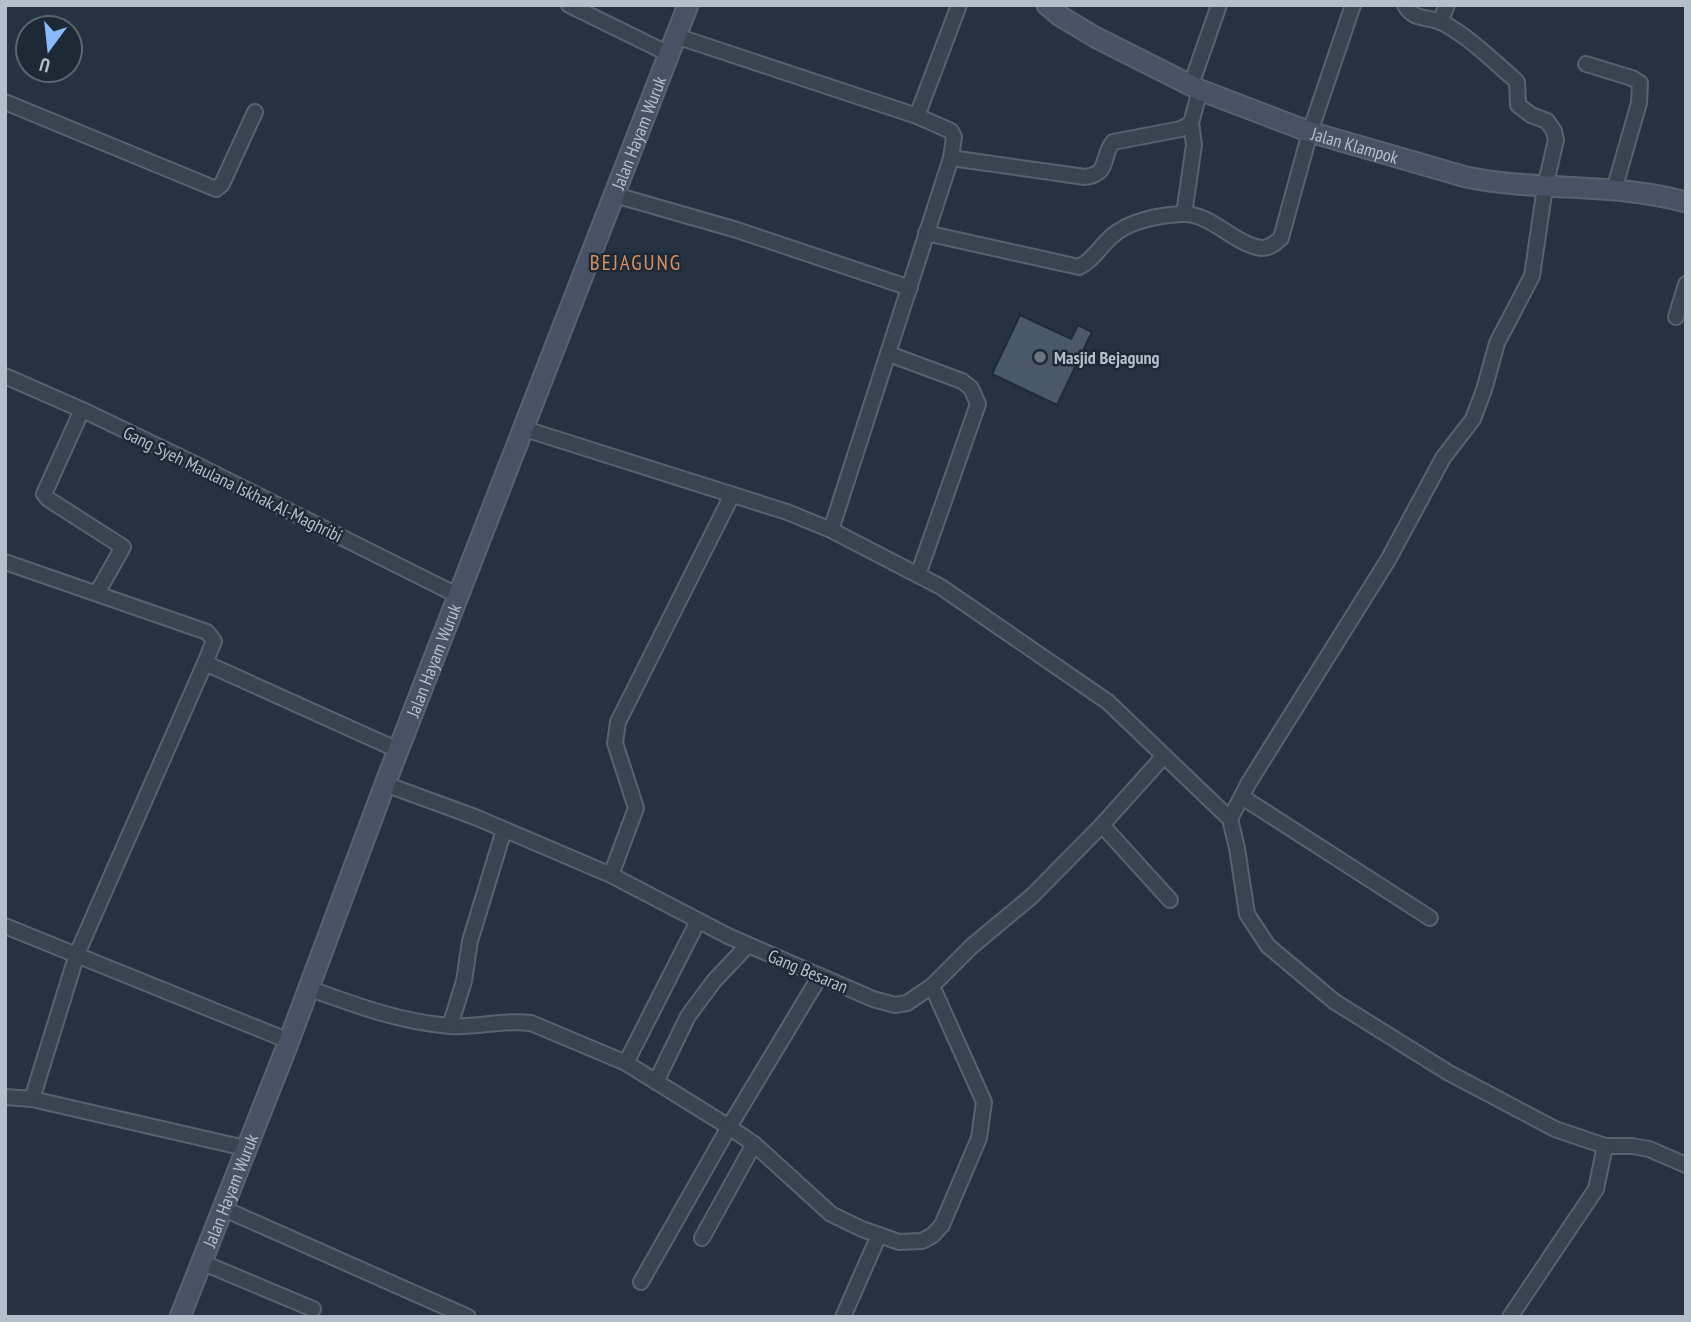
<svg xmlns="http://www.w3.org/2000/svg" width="1691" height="1322" font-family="'PT Sans Narrow',sans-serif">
	<rect width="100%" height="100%" fill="#253241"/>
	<polygon fill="#4a596a" stroke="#202b38" stroke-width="2" points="1020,315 1071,339 1078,325 1092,332 1057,405 992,374"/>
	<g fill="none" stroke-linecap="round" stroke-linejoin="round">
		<g stroke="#57626e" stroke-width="18">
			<g id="street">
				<polyline points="569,5 669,54"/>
				<polyline points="1440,22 1447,5"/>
				<polyline points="676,36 917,116 951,131 954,137 951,158 831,530"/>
				<polyline points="1586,64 1632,78 1640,83 1639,103 1614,190"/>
				<polyline points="1191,85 1219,5"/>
				<polyline points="5,102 216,189 222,184 255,112"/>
				<polyline points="917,116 959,5"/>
				<path d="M951 158 1085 177C1110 174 1101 157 1113 142L1181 129 1191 123 1200 90"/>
				<polyline points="615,195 737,230 910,288"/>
				<polyline points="1184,214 1194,145 1191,123"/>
				<path d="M926 233 1079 267C1092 261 1100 247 1111 237 1128 221 1159 215 1182 214 1210 212 1236 246 1262 248 1270 248 1275 243 1281 238L1310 132 1353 5"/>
				<polyline points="1676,317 1686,284"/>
				<polyline points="889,354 962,381 971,388 978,404 918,575"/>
				<polyline points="5,376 89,413 199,466 459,596"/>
				<polyline points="82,410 44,494 48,499 123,547 97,593"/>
				<polyline points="525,429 787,512 831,530 941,587 1108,702 1230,819 1237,848 1247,914 1268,946 1335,1002 1449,1073 1555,1129 1605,1146 1632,1146 1649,1149 1686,1165"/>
				<polyline points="5,562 207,632 214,641 205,663 398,750"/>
				<polyline points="385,784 475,817 611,875 728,936 873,999 895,1005 907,1003 932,986 972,946 1032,896 1102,825 1164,756"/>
				<polyline points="1242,797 1430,918"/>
				<path d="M1230 819 1248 784 1388 560 1443 458 1473 419 1484 390 1497 343 1532 276 1545 187 1556 140 1554 131 1547 121 1531 115 1518 105 1517 82 1513 78C1491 59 1469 37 1443 23 1429 16 1413 21 1405 5"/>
				<polyline points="1102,825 1170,900"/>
				<polyline points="611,875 636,808 615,743 618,722 732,495"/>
				<polyline points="5,926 289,1041"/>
				<path d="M308 988C355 1005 400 1022 450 1026 477 1028 504 1019 531 1023L626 1063 729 1127 754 1144 831 1214 862 1229 899 1242 922 1241 933 1235 942 1225 979 1138 984 1102 932 986"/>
				<polyline points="450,1026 464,981 470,941 504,830"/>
				<polyline points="626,1063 698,921"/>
				<polyline points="656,1082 688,1016 714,981 748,945"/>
				<polyline points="5,1097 32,1099 245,1148"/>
				<polyline points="32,1099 77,954 205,663"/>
				<polyline points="222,1208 468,1317"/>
				<polyline points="702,1238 754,1144"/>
				<polyline points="201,1262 313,1309"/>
				<polyline points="641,1282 729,1127 820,976"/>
				<polyline points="843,1317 879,1235"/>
				<polyline points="1510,1317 1596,1189 1605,1146"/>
			</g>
		</g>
		<g stroke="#57626e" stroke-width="23">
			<g id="secondary">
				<path id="s1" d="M1047 5 1060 16 1095 37 1200 90 1310 132 1466 177C1539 192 1614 182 1686 202"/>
				<path id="s2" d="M180 1317 289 1041 385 784 688 5"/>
			</g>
		</g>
		<use href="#street" stroke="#394451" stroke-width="14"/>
		<use href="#secondary" stroke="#475364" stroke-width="19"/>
	</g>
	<circle fill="#6b7280" stroke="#1e2936" stroke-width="2.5" cx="1040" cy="357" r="7"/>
	<g text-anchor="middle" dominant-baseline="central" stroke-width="5" stroke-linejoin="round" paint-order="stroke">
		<g font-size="18" fill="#b5bfcb" stroke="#1e2936">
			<text stroke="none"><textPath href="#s2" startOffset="1270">Jalan Hayam Wuruk</textPath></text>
			<text stroke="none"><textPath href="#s1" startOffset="340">Jalan Klampok</textPath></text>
			<text transform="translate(233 484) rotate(26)">Gang Syeh Maulana Iskhak Al-Maghribi</text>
			<text stroke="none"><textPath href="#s2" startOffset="704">Jalan Hayam Wuruk</textPath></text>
			<text transform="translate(808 971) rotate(23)">Gang Besaran</text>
			<text stroke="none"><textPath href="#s2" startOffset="136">Jalan Hayam Wuruk</textPath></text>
		</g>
		<g font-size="18" font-weight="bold" fill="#b5bfcb" stroke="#1e2936" text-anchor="start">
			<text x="1054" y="357">Masjid Bejagung</text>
		</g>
		<g font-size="21" letter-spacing="2" fill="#d89163" stroke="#1e2936">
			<text x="636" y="262">BEJAGUNG</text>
		</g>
	</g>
	<rect width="1691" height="1322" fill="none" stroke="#b5bfcb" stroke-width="14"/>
	<g transform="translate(49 49) rotate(195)"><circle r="33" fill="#1e2936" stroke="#5a6572" stroke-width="2"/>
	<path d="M0-5L12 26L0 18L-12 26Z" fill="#8bbafb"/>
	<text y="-10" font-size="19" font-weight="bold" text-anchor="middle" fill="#b5bfcb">U</text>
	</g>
</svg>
